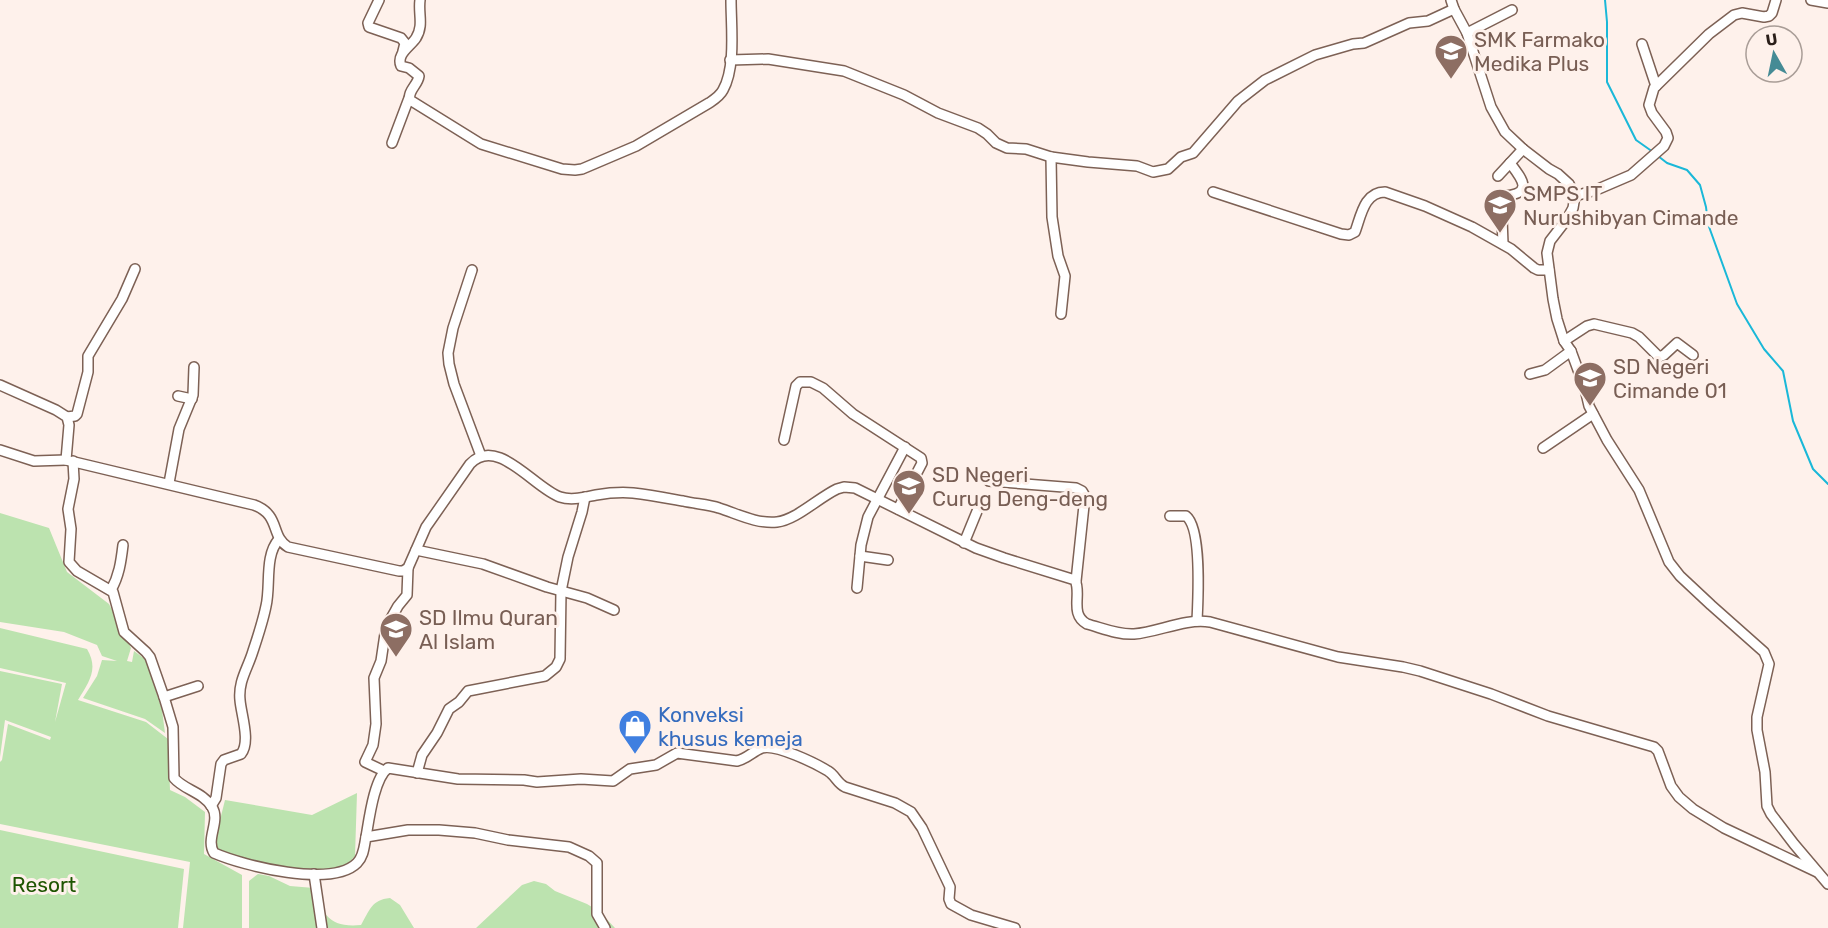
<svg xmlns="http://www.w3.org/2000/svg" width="1828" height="928" font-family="Rubik,sans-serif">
	<rect width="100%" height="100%" fill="#fef1eb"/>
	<g fill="#bce3af">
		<polygon points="0,513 49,528 67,572 109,604 131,648 127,661 132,662 134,651 145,659 151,676 162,710 165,733 145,719 83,698 97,676 102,660 117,661 102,656 97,645 64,632 0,622"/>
		<path d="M0 628 87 649C99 669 89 682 78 700L146 722 168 739 170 790 185 797 205 812 204 854 242 875V928H183L190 862 0 824V762L2 760 8 724 50 740 51 737 5 720 0 757V671L62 684 55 722 66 683 0 668Z"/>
		<polygon points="357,793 355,856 344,868 306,872 218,852 215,840 225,800 312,815"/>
		<polygon points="0,830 184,869 178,928 0,928"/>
		<path d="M258 874 269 876 290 886 314 888C322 914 329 928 361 925 370 910 371 900 390 898L400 905 414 928H249V881Z"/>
		<polygon points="534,881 546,884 555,891 587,904 600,912 615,928 476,928 522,885"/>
	</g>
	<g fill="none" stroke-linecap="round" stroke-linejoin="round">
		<g stroke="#1ab8d8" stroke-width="2">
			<polyline points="1605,0 1607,22 1607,82 1636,140 1653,152"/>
			<polyline points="1658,156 1667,163 1687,170 1700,185 1706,207 1708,224 1737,304 1764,349 1783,371 1793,421 1813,469 1828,484"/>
		</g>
		<g stroke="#7d6155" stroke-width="12">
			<g id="minor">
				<polyline points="379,0 368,23 369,27 401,38 405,43 403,51"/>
				<path d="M420 0C418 14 424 25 416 38 410 47 396 54 401 66L409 68 419 76C418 85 407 91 410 100L481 144 562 169 575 170 582 169 636 146 709 103C715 99 720 96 723 90 736 67 731 26 731 0"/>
				<polyline points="1451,0 1454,9 1467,33 1491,107 1505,132 1523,149 1549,169 1558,174 1569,184 1575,196 1573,208 1567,219 1550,241 1547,253 1553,299 1557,319 1564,341 1571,351 1585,389 1589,406 1607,440 1639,490 1669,562 1680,576 1711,605 1764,652 1769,664 1757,717 1757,730 1765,772 1767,806 1771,814 1794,844 1828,884"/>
				<polyline points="1811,0 1828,3"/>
				<polyline points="1467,33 1512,10"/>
				<polyline points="1642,44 1656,86"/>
				<polyline points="730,60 768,59 844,71 904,95 938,113 978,128 987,134 996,143 1007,148 1026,149 1051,157 1088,162 1137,166 1153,172 1168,169 1181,157 1193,153 1238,101 1265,80 1315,55 1353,44 1364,43 1409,23 1428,21 1454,9"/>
				<polyline points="392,143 409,98"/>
				<polyline points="1051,157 1052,217 1058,256 1065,276 1061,314"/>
				<polyline points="1498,176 1523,149"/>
				<path d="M1213 192 1341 234 1349 235 1355 232C1361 216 1364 192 1385 192L1425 206 1472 227 1511 249 1534 268 1538 270H1549"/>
				<path d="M1505 196C1534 193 1522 179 1510 163"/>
				<polyline points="1575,196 1596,190 1631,175 1664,146 1668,138 1666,132 1652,113 1649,105 1654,88 1709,34 1734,15 1742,13 1764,17 1769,16 1772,13 1776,0"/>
				<polyline points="1502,218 1503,244"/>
				<polyline points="472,270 453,328 448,353 449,364 454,384 481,456"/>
				<polyline points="1564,341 1587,326 1594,324 1632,333 1639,337 1659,357 1664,355 1677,343 1693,355"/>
				<polyline points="1530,374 1545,370 1571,351"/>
				<path d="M0 385 56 410 67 417 69 425 66 460 254 505C281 515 270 536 288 547L399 571H403L408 568 426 527 470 464C497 435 534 488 560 497 572 501 585 497 596 495 608 493 621 492 633 493 650 495 666 498 683 501 695 504 708 504 719 508 738 514 756 524 777 522 796 520 818 498 837 489L844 487 855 488 976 548 1004 558 1075 580C1082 594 1069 614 1087 624 1102 628 1118 635 1134 634 1159 632 1185 618 1210 622L1338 657 1403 667 1420 671 1491 694 1548 716 1654 747 1658 751 1671 786 1679 797 1693 809 1724 828 1817 872"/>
				<polyline points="178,396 192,399"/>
				<polyline points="67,417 75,416 77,414 88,372 88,356 122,299 135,269"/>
				<polyline points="784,440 796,386 800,382 811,382 823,388 853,414 921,458 922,463 898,509"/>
				<polyline points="1543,448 1593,414"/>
				<polyline points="0,450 34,461 66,460"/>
				<path d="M73 461 74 479 68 509 71 529 69 562 77 571 113 592 124 632 146 652 150 657 164 697 173 727 174 778C184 790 203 792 212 807 221 821 205 839 214 853 244 866 332 888 357 863 364 856 364 846 366 837L408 830H439L475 833 508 840 569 847 589 856 597 863V914L605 928"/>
				<polyline points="989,481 1076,488 1082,491 1085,496 1076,581"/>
				<polyline points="169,483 179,429 193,395 194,367"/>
				<path d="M1170 516H1186C1202 528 1198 601 1197 621"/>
				<polyline points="964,543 980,504"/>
				<polyline points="416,550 483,564 547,587 587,598 614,610"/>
				<polyline points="860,556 888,560"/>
				<polyline points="857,588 861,545 868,517 905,447"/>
				<path d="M111 590C119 576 121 562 123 545"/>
				<polyline points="164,697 198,686"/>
				<polyline points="384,771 365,762 373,745 376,724 374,678 381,661 385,634 389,622 398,606 407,595 408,568"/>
				<polyline points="417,773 422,755 437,733 449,709 459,702 468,691 545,676 556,667 560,659 561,591 568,557 582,512 585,497"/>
				<path d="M211 806 216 798 221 764 224 760 241 754C251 742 241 714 240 700 238 681 248 668 253 651 258 636 263 621 266 606 271 585 264 556 279 539"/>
				<path d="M366 837C369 820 374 778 388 768L458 779 524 780 537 782 581 779 613 781 630 769 656 765 677 753 737 761C747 759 753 751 762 748 776 744 815 763 828 771 835 775 837 783 845 787L895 803 911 812 922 828 950 887 949 899 951 904 971 915 1015 928"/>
				<polyline points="314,874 322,928"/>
			</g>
		</g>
		<use href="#minor" stroke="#fff" stroke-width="9"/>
	</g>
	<defs>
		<g id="school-pin" transform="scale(1.725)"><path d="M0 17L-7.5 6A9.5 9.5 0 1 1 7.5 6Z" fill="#8d6e63" stroke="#fef1eb"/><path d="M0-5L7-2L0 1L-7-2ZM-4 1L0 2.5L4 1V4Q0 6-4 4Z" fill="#fff"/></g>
		<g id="shop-pin" transform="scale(1.725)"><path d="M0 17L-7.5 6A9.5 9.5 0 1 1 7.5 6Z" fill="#3f7fe0" stroke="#fef1eb"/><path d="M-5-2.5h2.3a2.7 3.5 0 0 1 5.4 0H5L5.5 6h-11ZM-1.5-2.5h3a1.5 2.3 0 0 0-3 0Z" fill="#fff"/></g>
	</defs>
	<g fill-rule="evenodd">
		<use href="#school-pin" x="1451" y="51"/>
		<use href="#school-pin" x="1500" y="205"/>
		<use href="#school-pin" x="1590" y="378"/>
		<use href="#school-pin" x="909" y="486"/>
		<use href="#school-pin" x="396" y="629"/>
		<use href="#shop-pin" x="635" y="726"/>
	</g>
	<g text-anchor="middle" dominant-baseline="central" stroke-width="6" stroke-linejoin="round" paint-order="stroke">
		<g font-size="21" fill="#785e54" stroke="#fef1eb" text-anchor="start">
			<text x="1474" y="39">SMK Farmako<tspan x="1474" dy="24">Medika Plus</tspan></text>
			<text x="1523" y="193">SMPS IT<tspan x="1523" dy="24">Nurushibyan Cimande</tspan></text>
			<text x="1613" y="366">SD Negeri<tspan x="1613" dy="24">Cimande 01</tspan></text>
			<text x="932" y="474">SD Negeri<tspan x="932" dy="24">Curug Deng-deng</tspan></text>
			<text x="419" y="617">SD Ilmu Quran<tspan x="419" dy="24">Al Islam</tspan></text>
		</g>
		<g font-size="21" fill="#366cbe" stroke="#fef1eb" text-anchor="start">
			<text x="658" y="714">Konveksi<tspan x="658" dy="24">khusus kemeja</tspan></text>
		</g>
		<g font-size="21" fill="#1e5500" stroke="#fef1eb">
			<text x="44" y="884">Resort</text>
		</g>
	</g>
	<g transform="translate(1774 54) rotate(351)"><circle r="28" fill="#fef1eb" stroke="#a99d97" stroke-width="1.5"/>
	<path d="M0-4.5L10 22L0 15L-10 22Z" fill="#458b95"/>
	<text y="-9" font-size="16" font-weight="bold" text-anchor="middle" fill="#2a1e19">U</text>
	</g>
</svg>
